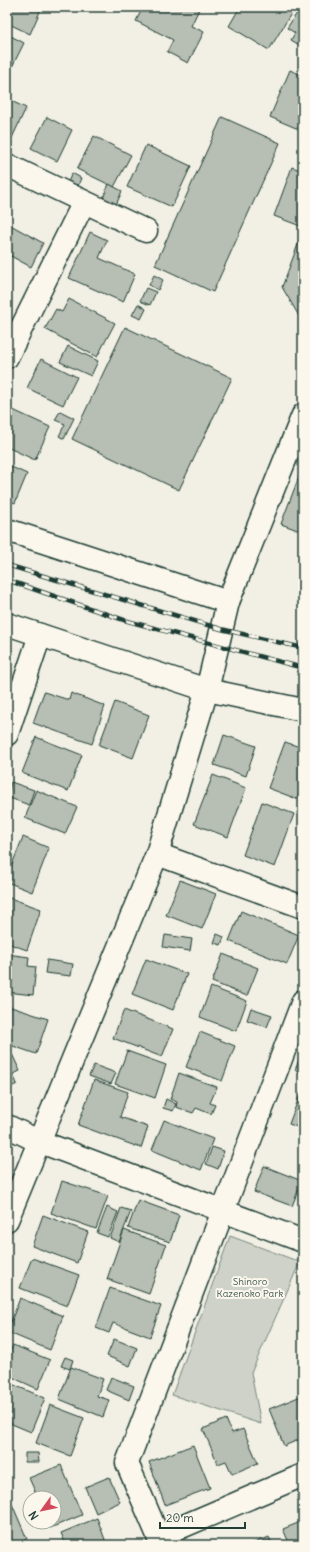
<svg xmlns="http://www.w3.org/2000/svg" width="310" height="1552" font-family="Delius,sans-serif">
	<rect width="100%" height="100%" fill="#f2f0e5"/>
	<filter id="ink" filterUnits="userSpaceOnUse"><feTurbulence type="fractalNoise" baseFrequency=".025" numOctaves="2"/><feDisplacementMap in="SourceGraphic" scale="8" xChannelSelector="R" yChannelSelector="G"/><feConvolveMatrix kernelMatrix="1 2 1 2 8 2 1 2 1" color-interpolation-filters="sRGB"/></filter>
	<g filter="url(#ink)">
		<polygon fill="#cfd2c8" stroke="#77887e" points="230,1236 300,1262 251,1373 261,1424 172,1395"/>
		<g fill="#b7beb3" stroke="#1f3d34">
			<polygon points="7,7 42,7 30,34 7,23"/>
			<polygon points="143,7 200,7 191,26 204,32 188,63 167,52 173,40 136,21"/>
			<polygon points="240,7 295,7 269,50 229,26"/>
			<polygon points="301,7 303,7 303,47 291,40 295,33 287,28"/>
			<polygon points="7,34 24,43 7,77"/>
			<polygon points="290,70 303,76 303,131 270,117"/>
			<polygon points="7,99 26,108 12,138 7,136"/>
			<polygon points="47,117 72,130 57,161 31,148"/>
			<polygon points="222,117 280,143 213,292 155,265"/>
			<polygon points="94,136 131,155 114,187 77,169"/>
			<polygon points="146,145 191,166 172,207 127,187"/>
			<polygon points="292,167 303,171 303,227 274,216"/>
			<polygon points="72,173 81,178 78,186 68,182"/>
			<polygon points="109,184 122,191 116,205 103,198"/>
			<polygon points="7,223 43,243 31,267 7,254"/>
			<polygon points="303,231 303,318 299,316 282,287"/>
			<polygon points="90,232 107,240 99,258 135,274 123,302 69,278"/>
			<polygon points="154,275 163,280 158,290 149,285"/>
			<polygon points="146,288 156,292 150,305 140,301"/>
			<polygon points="69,299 115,323 97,357 45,329 56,309 62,312"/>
			<polygon points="138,304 146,309 141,319 132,315"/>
			<polygon points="125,327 232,378 179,490 72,439"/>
			<polygon points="68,346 98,361 91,376 60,362"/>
			<polygon points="41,359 77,377 63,405 27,388"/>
			<polygon points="13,410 50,427 35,460 7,447 7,423"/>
			<polygon points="60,411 74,418 64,439 59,436 65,424 55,420"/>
			<polygon points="7,465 27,474 15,503 7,500"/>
			<polygon points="303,466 303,532 281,524"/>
			<polygon points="44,692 69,700 71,693 105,706 92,744 33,723"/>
			<polygon points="115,702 149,715 133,758 99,745"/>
			<polygon points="224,735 256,746 246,776 214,765"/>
			<polygon points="36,737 82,755 68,791 22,773"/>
			<polygon points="285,742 303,748 303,783 297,799 268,788"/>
			<polygon points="213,775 246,788 228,837 194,824"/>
			<polygon points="11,782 34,790 29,805 7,797"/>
			<polygon points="36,790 77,807 65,834 25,818"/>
			<polygon points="262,802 294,814 275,867 243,855"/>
			<polygon points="23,837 49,848 32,892 7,882 7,877"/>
			<polygon points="180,880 216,894 202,929 166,915"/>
			<polygon points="7,897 41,909 27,950 7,943"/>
			<polygon points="241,911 299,935 287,964 229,941"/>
			<polygon points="217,934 224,937 221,945 214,943"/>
			<polygon points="165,935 192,939 190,951 163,947"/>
			<polygon points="7,954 29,957 28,966 36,967 33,995 7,992"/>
			<polygon points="223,954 258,968 247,996 212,982"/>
			<polygon points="146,959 187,974 173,1010 132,994"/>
			<polygon points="47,960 73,964 71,976 45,973"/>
			<polygon points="211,987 247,1001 236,1031 200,1017"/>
			<polygon points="11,1007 48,1019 36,1054 7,1044 7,1017"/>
			<polygon points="251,1008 272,1015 267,1027 247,1020"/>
			<polygon points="124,1010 173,1029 162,1057 113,1038"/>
			<polygon points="200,1032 235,1046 222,1081 186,1067"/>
			<polygon points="303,1050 303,1074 295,1070"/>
			<polygon points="127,1051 166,1065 155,1098 115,1084"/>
			<polygon points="12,1054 20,1071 13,1074 17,1084 7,1089 7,1056"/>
			<polygon points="94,1065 116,1073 111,1084 89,1076"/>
			<polygon points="179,1073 217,1087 210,1103 215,1105 211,1114 196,1108 193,1113 176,1107 177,1102 170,1099"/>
			<polygon points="94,1080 128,1092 120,1117 148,1127 141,1148 78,1125"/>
			<polygon points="302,1089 303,1089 303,1129 289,1124"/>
			<polygon points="166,1099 176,1104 173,1111 163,1108"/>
			<polygon points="164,1120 213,1139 201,1170 152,1150"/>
			<polygon points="212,1147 224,1151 218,1169 206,1164"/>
			<polygon points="264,1166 302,1181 292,1206 254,1192"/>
			<polygon points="62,1181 108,1196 96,1229 51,1213"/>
			<polygon points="138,1200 179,1215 170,1242 128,1228"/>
			<polygon points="107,1207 118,1212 108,1237 97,1233"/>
			<polygon points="121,1208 131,1211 119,1242 110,1238"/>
			<polygon points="43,1215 88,1232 77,1263 32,1246"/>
			<polygon points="124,1230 166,1245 149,1294 107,1279"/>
			<polygon points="32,1258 79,1275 67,1306 20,1288"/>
			<polygon points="110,1288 161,1306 150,1337 113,1323 109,1333 96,1328"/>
			<polygon points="20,1298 63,1316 50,1350 7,1332"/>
			<polygon points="114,1339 137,1348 130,1366 107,1356"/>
			<polygon points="13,1345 50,1360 38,1389 7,1375 7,1359"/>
			<polygon points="65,1357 73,1360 70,1369 61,1366"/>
			<polygon points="71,1367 103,1379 97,1396 109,1400 103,1417 59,1399"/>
			<polygon points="111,1377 134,1386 129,1400 106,1390"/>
			<polygon points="7,1382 45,1398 31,1432 7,1422"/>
			<polygon points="301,1396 303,1403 303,1438 284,1446 269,1409"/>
			<polygon points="50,1405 84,1418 70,1456 36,1443"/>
			<polygon points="226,1419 232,1433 243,1429 258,1463 232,1474 226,1461 218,1464 203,1429"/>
			<polygon points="193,1445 210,1488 165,1505 149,1462"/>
			<polygon points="25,1453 38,1453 39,1462 25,1462"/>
			<polygon points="61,1465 82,1515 50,1528 48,1522 54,1522 54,1498 38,1498 29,1478"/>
			<polygon points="109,1477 120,1502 96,1513 85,1487"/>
			<polygon points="12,1504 27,1539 13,1545 7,1545 7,1506"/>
			<polygon points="97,1518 107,1545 66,1545 61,1533"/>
			<polygon points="303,1521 303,1545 290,1545 283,1529"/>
			<polygon points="269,1537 273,1545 249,1545"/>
		</g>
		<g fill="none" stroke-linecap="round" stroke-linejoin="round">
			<g stroke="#1f3d34" stroke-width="25">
				<g id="street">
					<polyline points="7,165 146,231"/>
					<polyline points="7,357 84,202"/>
					<polyline points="303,415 228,602 207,690 303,710"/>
					<polyline points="7,530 228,602"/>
					<polyline points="7,624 207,690 157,854 7,1220"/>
					<polyline points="7,734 40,635"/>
					<polyline points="157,854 303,907"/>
					<polyline points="7,1126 38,1141 303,1241"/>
					<polyline points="158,1537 303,1475"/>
					<polyline points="162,1545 127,1463 303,1001"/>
				</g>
			</g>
			<use href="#street" stroke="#fbf7ec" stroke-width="22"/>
			<g stroke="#1f3d34" stroke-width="4.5">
				<g id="rail">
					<polyline points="7,565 221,629 303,648"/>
					<polyline points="7,580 124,620 303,668"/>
				</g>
			</g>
			<use href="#rail" stroke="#fbf7ec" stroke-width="3" stroke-dasharray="9" stroke-linecap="butt"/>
		</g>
	</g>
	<g text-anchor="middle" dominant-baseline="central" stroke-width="4" stroke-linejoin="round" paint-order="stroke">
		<g font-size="10" fill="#425b52" stroke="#fbf7ec">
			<text x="250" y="1281">Shinoro<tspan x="250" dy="12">Kazenoko Park</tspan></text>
		</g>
	</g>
	<rect width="310" height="1552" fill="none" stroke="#fbf7ec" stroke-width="24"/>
	<rect x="12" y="12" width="286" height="1528" fill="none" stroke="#1f3d34" stroke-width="1.5" filter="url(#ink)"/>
	<g transform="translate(42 1510) rotate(237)"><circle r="19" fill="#fbf7ec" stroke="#a3ada2"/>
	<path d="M0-3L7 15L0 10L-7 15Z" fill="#d1495b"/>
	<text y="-6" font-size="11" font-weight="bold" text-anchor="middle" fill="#1f3d34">N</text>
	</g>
	<path d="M160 1522v6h85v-6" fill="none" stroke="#1f3d34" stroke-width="2"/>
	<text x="166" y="1522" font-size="12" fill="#1f3d34" stroke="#fbf7ec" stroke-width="3" paint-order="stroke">20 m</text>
</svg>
